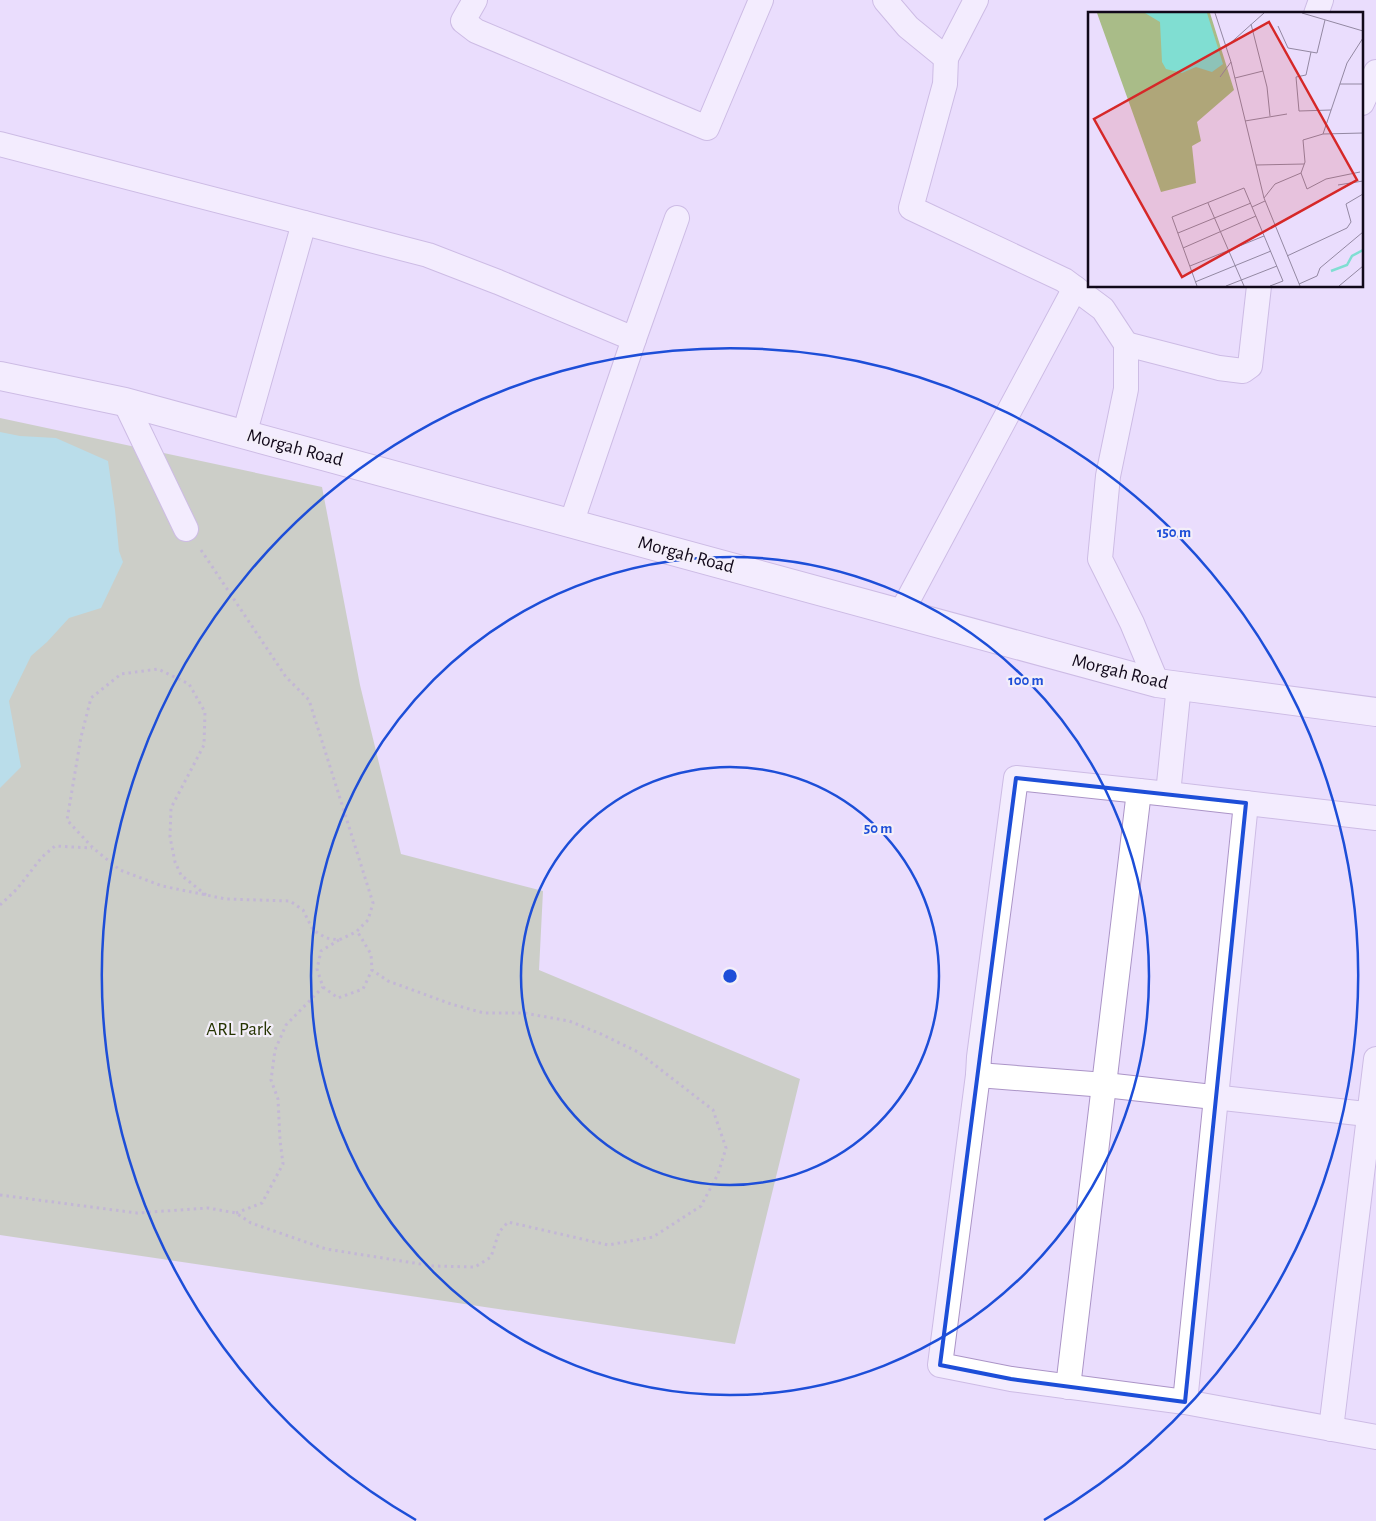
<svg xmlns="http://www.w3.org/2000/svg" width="1376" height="1521" font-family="'Alegreya Sans',sans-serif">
	<rect width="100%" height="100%" fill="#eaddfd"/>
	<polygon fill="#a9bc88" points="0,418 322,487 360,685 401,854 543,891 539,970 800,1079 735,1344 0,1235"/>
	<polygon fill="#80ded2" points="0,432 20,436 56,438 108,461 115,510 119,551 123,562 101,608 69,618 47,642 31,656 9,701 21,767 0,788"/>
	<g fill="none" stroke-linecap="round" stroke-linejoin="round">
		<g stroke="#ab94c7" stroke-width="26">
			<g id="street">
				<polyline points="475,0 463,21 476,31 707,128 761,0"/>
				<polyline points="885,0 908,27 946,58"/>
				<polyline points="976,0 946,58 945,84 911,208 1064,280 1103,309 1126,344 1126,389 1108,476 1100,559 1132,623 1157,683"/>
				<polyline points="1316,14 1321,0"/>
				<polyline points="1362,103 1376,72"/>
				<polyline points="0,144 428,255 498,282 634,339"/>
				<polyline points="1126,344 1219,368 1243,371 1250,366 1259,286"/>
				<polyline points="125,402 186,529"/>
				<polyline points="244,435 304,223"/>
				<polyline points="571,524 634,339 677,218"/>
				<polyline points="901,613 1075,288"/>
				<polyline points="1179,685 1168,794 1016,778 979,1057 978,1075 940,1365 1011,1379 1185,1402 1376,1437"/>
				<polyline points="1168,794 1376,818"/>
				<polyline points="978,1075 1105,1085 1376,1115"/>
				<polyline points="1068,1387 1139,791"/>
				<polyline points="1185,1402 1246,803"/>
				<polyline points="1331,1429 1376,1059"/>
			</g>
		</g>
		<g stroke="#ab94c7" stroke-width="30">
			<polyline id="secondary" points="0,376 125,402 1157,683 1376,712"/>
		</g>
		<g stroke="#968ba6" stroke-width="3" stroke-dasharray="2.5 4" stroke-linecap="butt">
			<polyline points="201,550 286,677 309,700 373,903 368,920 356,932 339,940 326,938 313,930 303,910 290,901 226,899 162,886 120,870 93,848 67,820 81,737 91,698 121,674 158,669 189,684 205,712 204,745 171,808 170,837 175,862 181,875 206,895"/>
			<polyline points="0,905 17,889 42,857 55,846 92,848"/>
			<polyline points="339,940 321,951 317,969 323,987 338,998 363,989 372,970"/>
			<polyline points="0,1195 137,1213 208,1208 236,1213 251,1223 326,1249 433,1266 475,1267 491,1257 499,1232 508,1222 608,1245 653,1237 701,1206 718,1174 726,1148 713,1110 638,1052 601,1034 569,1021 524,1013 484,1013 451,1004 388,981 372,970 371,954 357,931"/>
			<polyline points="236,1213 262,1203 283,1164 280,1140 278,1099 271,1080 275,1050 286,1025 323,987"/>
		</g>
		<use href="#street" stroke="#fff" stroke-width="24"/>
		<use href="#secondary" stroke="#fff" stroke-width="28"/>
	</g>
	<path d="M0 0H1376V1521H0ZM1016 778 1246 803 1185 1402 1011 1379 940 1365Z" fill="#eaddfd" fill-opacity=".55" fill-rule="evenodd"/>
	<path fill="none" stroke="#1d4ed8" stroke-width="4" stroke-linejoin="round" d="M1016 778 1246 803 1185 1402 1011 1379 940 1365Z"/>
	<g fill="none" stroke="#1d4ed8" stroke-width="2.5">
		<circle cx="730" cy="976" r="209"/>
		<circle cx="730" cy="976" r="419"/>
		<path d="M416 1520A628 628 0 1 1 1044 1520"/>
	</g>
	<g text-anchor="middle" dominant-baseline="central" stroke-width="4.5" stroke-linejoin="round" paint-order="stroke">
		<g font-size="19" fill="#11081a" stroke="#f3eef9">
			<text transform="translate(295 448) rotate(15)">Morgah Road</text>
			<text transform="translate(686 555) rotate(15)">Morgah Road</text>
			<text transform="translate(1120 672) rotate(14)">Morgah Road</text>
		</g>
		<g font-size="19" fill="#263402" stroke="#f3eef9">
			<text x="239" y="1029">ARL Park</text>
		</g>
	</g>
	<g transform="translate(1088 12)">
		<rect width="275" height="275" fill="#eaddfd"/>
		<path d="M9 1H122L146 78 109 110 113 129 104 134 108 171 73 180Z" fill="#a9bc88"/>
		<path d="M57 1H119L135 52 124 60 108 55 94 61 78 57 74 50 72 10Z" fill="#80ded2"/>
		<path fill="none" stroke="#80ded2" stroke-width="2.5" d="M243 259 259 253 264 244 275 238"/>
		<path fill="none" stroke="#9388a2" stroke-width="1" d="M127 1 143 50 176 186 212 274M214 1 275 19M163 12 179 75 182 104M190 14 200 36 229 41 237 8M138 35 176 1M223 40 218 63 208 65 211 99 243 98M132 65 143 50M147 66 175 59M252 72H275M157 109 199 102M235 122 259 51 275 26M168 153 216 152M213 161 219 177 238 167 272 160M250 173 275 169M176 186 187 172 213 161 217 150 215 128 235 122 275 121M120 191 156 274M164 195 195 269 182 274M90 221 163 191M95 236 168 204M199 244 259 216 263 210 258 192 275 182M102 254 176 224M107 270 183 239M211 272 229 264 232 256 275 220M109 274 84 205 156 176 164 195 177 189M138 274 189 254M251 274 275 254"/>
		<path fill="#d62828" fill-opacity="0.15" stroke="#d62828" stroke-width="2.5" d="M181 10 269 168 94 265 6 107Z"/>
		<rect width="275" height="275" fill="none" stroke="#11081a" stroke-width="2.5"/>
	</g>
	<circle cx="730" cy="976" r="8" fill="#1d4ed8" stroke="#f3eef9" stroke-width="2.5"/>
	<g font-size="15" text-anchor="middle" font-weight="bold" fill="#1d4ed8" stroke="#f3eef9" stroke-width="4.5" stroke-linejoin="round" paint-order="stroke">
		<text x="1174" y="537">150 m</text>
		<text x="1026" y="685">100 m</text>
		<text x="878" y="833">50 m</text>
	</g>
</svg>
